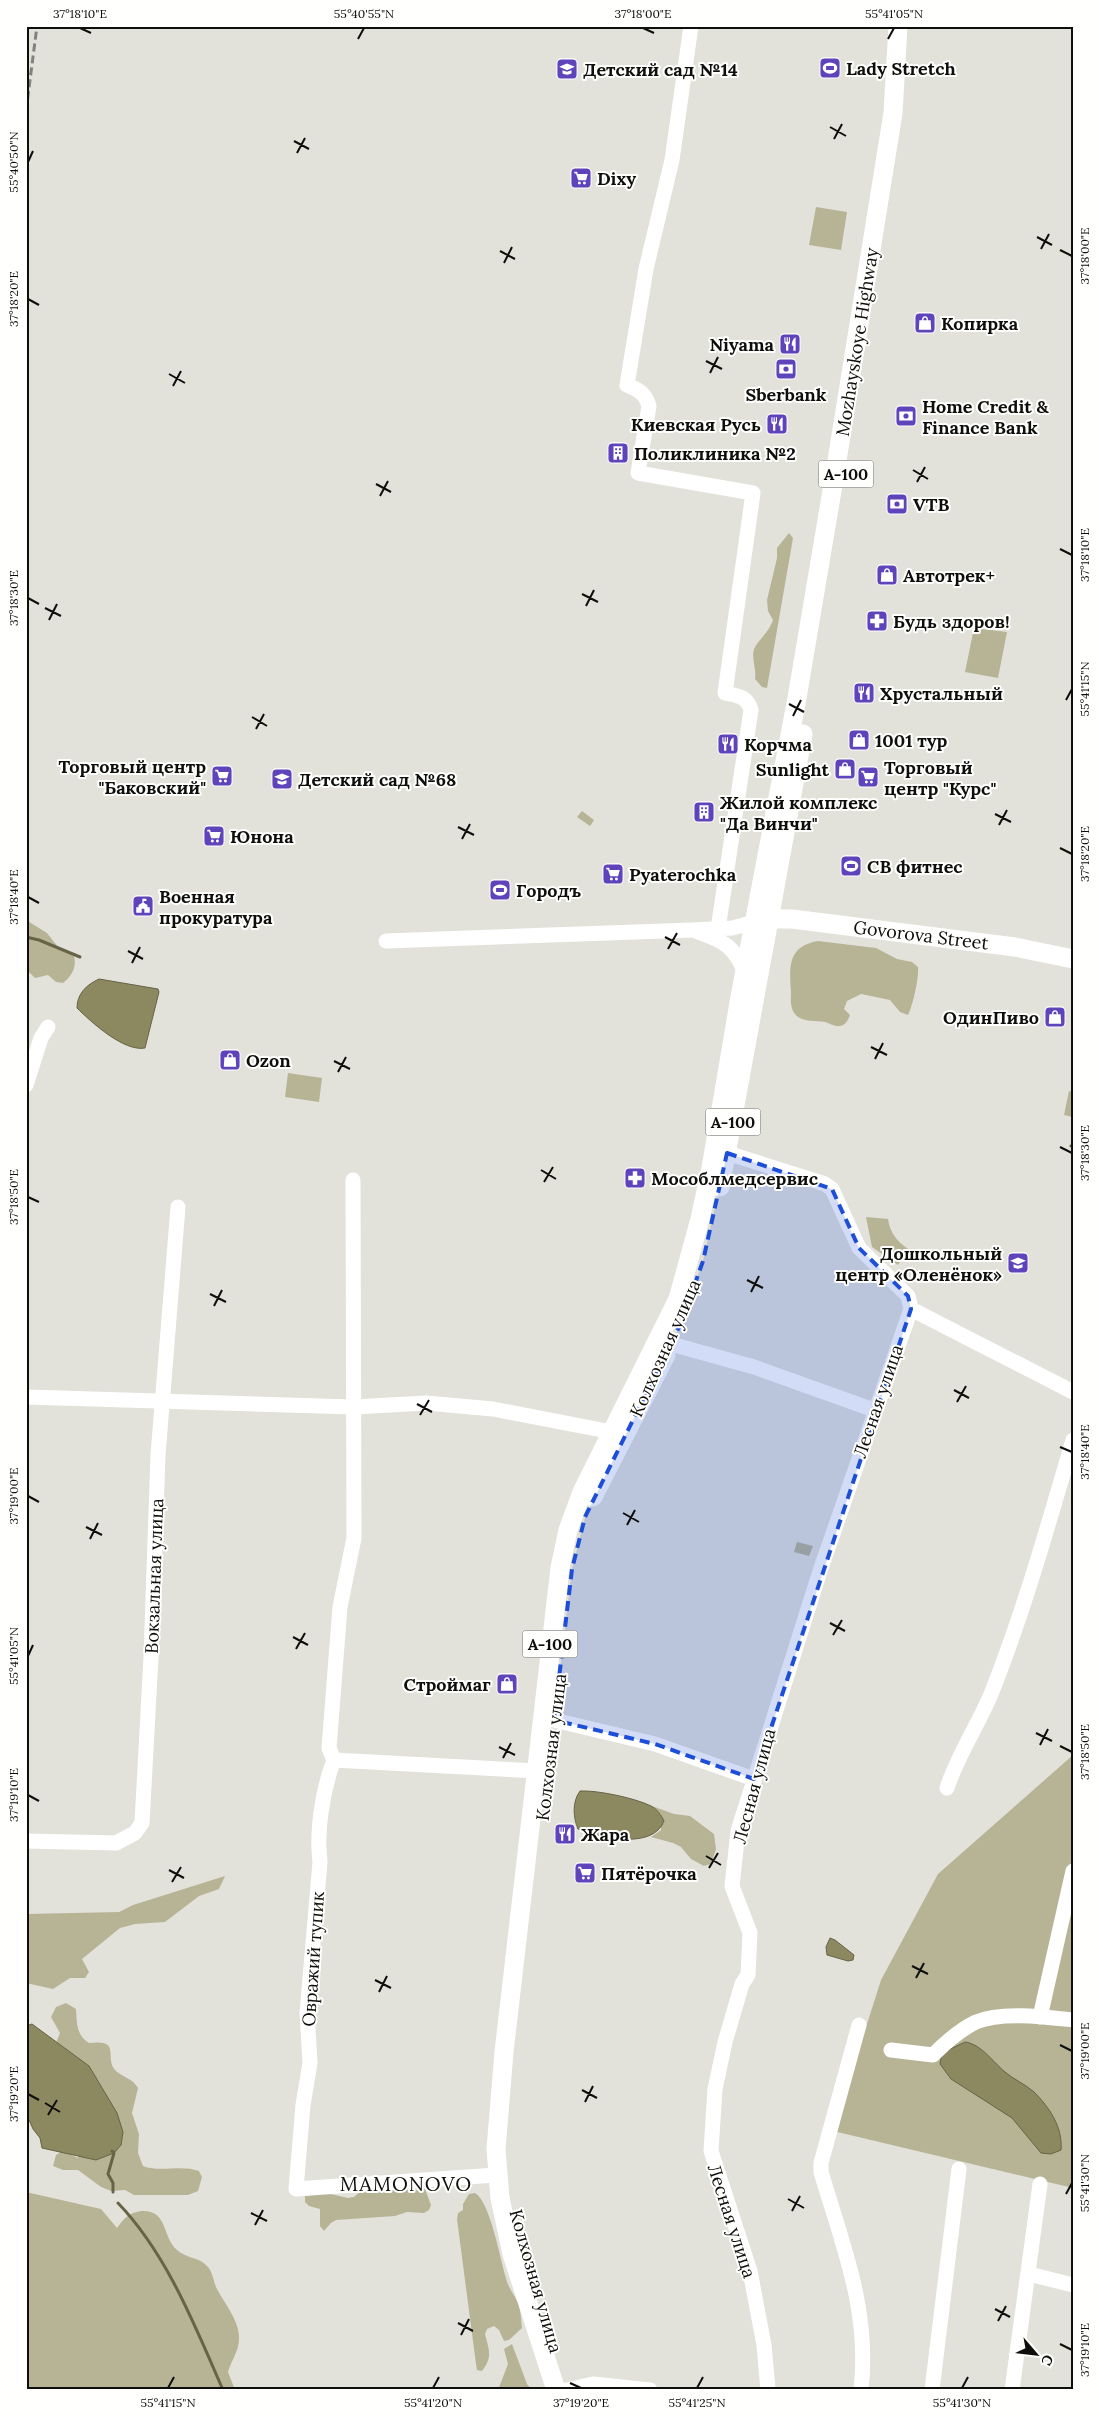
<svg xmlns="http://www.w3.org/2000/svg" width="1099" height="2416" font-family="Lora,serif">
	<rect width="100%" height="100%" fill="#e2e2db"/>
	<g fill="#b7b496">
		<polygon points="816,207 847,212 841,250 809,245"/>
		<path d="M789 533 793 538 767 688 762 687 755 679C757 669 750 656 755 647 761 637 769 632 773 620L768 611 767 600 777 558V548Z"/>
		<polygon points="974,628 1007,632 998,678 965,672"/>
		<polygon points="582,811 594,820 590,826 577,817"/>
		<path d="M26 920 47 933 58 947 74 956C77 967 72 976 63 983L56 982 48 975 35 978 26 969Z"/>
		<path d="M818 941 876 948 897 959 912 962 918 967C919 978 913 1005 908 1015L900 1012 890 1000 861 994 847 1001 844 1009 850 1015C848 1020 846 1025 840 1026 835 1027 829 1023 825 1022 814 1020 799 1023 793 1011 790 1005 791 998 791 992 789 967 788 946 818 941Z"/>
		<polygon points="288,1073 322,1078 319,1102 285,1097"/>
		<polygon points="1069,1091 1073,1092 1073,1117 1064,1115"/>
		<path d="M866 1217 888 1219C890 1233 897 1241 908 1249L898 1265 872 1247Z"/>
		<polygon points="797,1542 813,1546 809,1556 794,1552"/>
		<polygon points="1073,1755 1073,2188 833,2131 881,1980 938,1874"/>
		<polygon points="652,1806 674,1814 690,1816 714,1834 716,1849 711,1864 704,1866 691,1859 681,1847 673,1843 651,1837 661,1830 661,1815"/>
		<polygon points="225,1876 219,1889 199,1896 165,1922 135,1924 120,1928 82,1959 89,1972 85,1978 70,1978 53,1989 26,1983 26,1914 119,1912 133,1905"/>
		<path d="M66 2003 76 2009C77 2023 76 2035 89 2043 123 2039 103 2058 116 2071 124 2078 132 2078 138 2088L132 2113 139 2134 138 2153 143 2166C162 2173 180 2164 199 2171L202 2177 198 2191 188 2195H134L125 2190 111 2191 101 2187 78 2170H63L53 2166 56 2155 62 2151 78 2158 89 2066 56 2043 60 2033 51 2017 56 2007Z"/>
		<polygon points="375,2188 386,2193 397,2188 413,2191 425,2189 431,2205 429,2210 424,2213 407,2212 395,2216 336,2220 331,2223 324,2231 320,2226 320,2209 309,2206 305,2202 305,2196 326,2193 348,2198 354,2197 363,2189"/>
		<path d="M26 2192 101 2209 117 2228C124 2218 129 2213 141 2211 168 2209 162 2237 177 2250 185 2258 199 2257 207 2266 213 2272 213 2280 216 2287 224 2303 240 2321 239 2339 239 2351 231 2361 228 2372L235 2390H26Z"/>
		<path d="M475 2193C490 2201 500 2259 506 2278 508 2287 513 2293 517 2301 521 2308 521 2320 522 2328L509 2340 504 2341 499 2330 494 2326 487 2329 485 2334C489 2350 493 2357 482 2371L477 2370 476 2364 457 2219 458 2213 463 2210V2204L469 2194Z"/>
		<polygon points="512,2344 527,2384 532,2390 498,2390 508,2364 504,2349"/>
	</g>
	<g fill="#8c885f" stroke="#666346">
		<path d="M99 979 158 989 159 992 145 1048C124 1052 91 1022 77 1008 77 994 86 985 99 979Z"/>
		<path d="M580 1791C597 1790 635 1798 651 1806 657 1809 661 1815 664 1821 653 1850 600 1838 578 1829 573 1817 572 1802 580 1791Z"/>
		<polygon points="830,1938 835,1940 854,1955 853,1960 848,1961 827,1955 826,1947"/>
		<polygon points="32,2024 89,2066 117,2113 123,2132 121,2145 114,2153 96,2160 42,2148 40,2138 33,2129 26,2113 26,2026"/>
		<path d="M965 2042C981 2044 992 2061 1005 2072 1013 2079 1025 2084 1034 2092 1049 2107 1063 2127 1061 2150L1051 2154 1041 2153 1012 2118 951 2079 940 2064 942 2053Z"/>
	</g>
	<g fill="none" stroke-linecap="round" stroke-linejoin="round">
		<g stroke="#666346" stroke-width="3">
			<polyline points="26,937 39,940 80,957"/>
			<polyline points="1071,1146 1073,1147"/>
			<polyline points="112,2151 114,2153 108,2174 113,2183 113,2192"/>
			<path d="M118 2203C167 2254 195 2326 223 2390"/>
		</g>
		<g stroke="#fff" stroke-width="15">
			<path d="M691 26 672 160 646 269 627 385C639 390 645 393 649 406L638 473 753 493 725 693C738 696 747 696 751 710L718 929"/>
			<path d="M698 932C724 941 735 947 745 973"/>
			<polyline points="386,941 692,930 732,928 763,920"/>
			<polyline points="26,1085 41,1038 48,1027"/>
			<polyline points="727,1153 825,1184 832,1189 859,1248 908,1296 911,1309"/>
			<polyline points="911,1309 1073,1392"/>
			<polyline points="671,1344 754,1367 874,1410"/>
			<polyline points="26,1397 354,1407 426,1403 493,1409 612,1432"/>
			<polyline points="554,1720 655,1744 754,1779"/>
			<path d="M334 1760C323 1788 316 1831 320 1862L307 2013 310 2063 303 2105 296 2189 496 2175"/>
			<polyline points="334,1760 329,1748 340,1607 354,1538 353,1180"/>
			<polyline points="334,1760 537,1771"/>
			<path d="M947 1788C959 1751 982 1720 995 1684 1026 1604 1049 1522 1073 1440"/>
			<polyline points="26,1841 116,1843 135,1833 142,1823 151,1657 158,1455 178,1207"/>
			<polyline points="1040,2017 1073,1871"/>
			<path d="M859 2025 821 2163V2172C843 2246 870 2311 861 2390"/>
			<path d="M891 2050 933 2055C946 2042 959 2030 976 2022 1001 2011 1046 2017 1073 2020"/>
			<polyline points="1029,2274 1073,2285"/>
			<polyline points="567,2390 593,2384 650,2390"/>
			<polyline points="768,2390 764,2345 750,2271 711,2151 715,2089 725,2042 742,1984 748,1975 750,1933 732,1886 738,1831 820,1571 911,1309"/>
			<polyline points="932,2390 959,2169"/>
			<polyline points="1012,2390 1040,2184"/>
		</g>
		<g stroke="#fff" stroke-width="19">
			<polyline points="769,919 792,919 1015,947 1073,959"/>
			<polyline points="720,1187 803,734"/>
			<polyline points="593,1497 666,1355"/>
			<polyline points="556,2390 512,2254 500,2198 496,2149 504,2052 560,1568 568,1530 582,1492 678,1299 700,1219 711,1168 740,997 797,698 835,473 893,113 898,26"/>
		</g>
		<g stroke="#82827d" stroke-width="3" stroke-dasharray="8 4" stroke-linecap="butt">
			<polyline points="26,40 28,26"/>
			<polyline points="26,111 37,26"/>
		</g>
	</g>
	<path fill="#1d4ed8" fill-opacity="0.2" stroke="#1d4ed8" stroke-width="4" stroke-dasharray="10 6" stroke-linejoin="round" d="M727 1153 832 1189 859 1248 908 1296 911 1309 754 1779 655 1744 554 1720 572 1569 585 1517 681 1323 703 1261Z"/>
	<path fill="none" stroke="#0e0e0c" stroke-width="2" d="M80 28 91 33M643 28 654 33M358 39 364 28M888 39 894 28M830 127 846 136M834 139 842 124M294 141 309 149M297 153 305 138M28 162 33 151M1037 237 1052 245M1041 249 1049 234M1060 250 1072 256M500 251 515 259M504 263 512 247M28 299 39 305M706 361 722 369M710 373 718 357M169 374 185 383M173 386 181 371M913 470 928 479M917 482 925 467M376 484 391 492M380 496 388 481M1060 549 1072 555M582 594 598 602M28 598 39 604M586 606 594 590M45 608 61 616M49 620 57 604M1066 700 1072 689M789 704 804 712M793 716 801 700M252 717 267 726M256 729 264 714M995 814 1011 822M999 825 1007 810M458 827 474 835M462 839 470 824M1060 848 1072 854M28 897 39 903M665 937 680 945M668 949 677 933M128 951 143 959M132 963 140 947M871 1047 887 1055M875 1059 883 1043M334 1061 350 1069M338 1072 346 1057M1060 1147 1072 1153M541 1170 556 1179M544 1182 553 1167M28 1197 39 1202M747 1280 763 1288M751 1292 759 1276M210 1294 226 1302M214 1306 222 1290M954 1390 969 1398M957 1402 966 1386M417 1404 432 1412M420 1415 429 1400M1060 1447 1072 1452M28 1496 39 1502M623 1513 639 1522M627 1525 635 1510M86 1527 102 1535M90 1539 98 1523M830 1623 845 1631M833 1635 842 1620M293 1637 308 1645M296 1649 305 1633M28 1656 33 1645M1036 1733 1052 1741M1040 1745 1048 1729M1060 1746 1072 1752M499 1747 515 1755M503 1758 511 1743M28 1795 39 1801M706 1856 721 1865M709 1868 718 1853M169 1870 184 1878M172 1882 181 1867M912 1966 928 1974M916 1978 924 1963M375 1980 391 1988M379 1992 387 1976M1060 2045 1072 2051M582 2090 597 2098M28 2094 39 2100M585 2102 593 2086M45 2103 60 2112M48 2115 57 2100M1066 2194 1072 2183M788 2199 804 2208M792 2211 800 2196M251 2213 267 2221M255 2225 263 2210M995 2309 1010 2317M998 2321 1006 2306M458 2323 473 2331M461 2335 469 2319M1060 2344 1072 2350M570 2383 581 2388M168 2388 174 2377M433 2388 439 2377M697 2388 703 2377M962 2388 968 2377"/>
	<defs>
		<g id="stadium-square" transform="scale(1.125)"><rect x="-9" y="-9" width="18" height="18" rx="4" fill="#5e43bb" stroke="#fffffe"/><path d="M0-5a6.5 5 0 1 0 0 10a6.5 5 0 1 0 0-10ZM-3.5-1.8h7v3.6h-7Z" fill="#fff"/></g>
		<g id="school-square" transform="scale(1.125)"><rect x="-9" y="-9" width="18" height="18" rx="4" fill="#5e43bb" stroke="#fffffe"/><path d="M0-5L7-2L0 1L-7-2ZM-4 1L0 2.5L4 1V4Q0 6-4 4Z" fill="#fff"/></g>
		<g id="supermarket-square" transform="scale(1.125)"><rect x="-9" y="-9" width="18" height="18" rx="4" fill="#5e43bb" stroke="#fffffe"/><path d="M-6-5.5h2.5l.6 2H6L4.5 2H-2.5L-4.4-4H-6ZM-1.5 3.2a1.3 1.3 0 1 0 .1 0ZM3 3.2a1.3 1.3 0 1 0 .1 0Z" fill="#fff"/></g>
		<g id="shop-square" transform="scale(1.125)"><rect x="-9" y="-9" width="18" height="18" rx="4" fill="#5e43bb" stroke="#fffffe"/><path d="M-5-2.5h2.3a2.7 3.5 0 0 1 5.4 0H5L5.5 6h-11ZM-1.5-2.5h3a1.5 2.3 0 0 0-3 0Z" fill="#fff"/></g>
		<g id="restaurant-square" transform="scale(1.125)"><rect x="-9" y="-9" width="18" height="18" rx="4" fill="#5e43bb" stroke="#fffffe"/><path d="M-5-6h1v4h1v-4h1v4h1v-4h1v5L-1.5 .5V6h-2V.5L-5-1ZM5-6V6H3V1.5H1.5Q1.5-4 5-6Z" fill="#fff"/></g>
		<g id="bank-square" transform="scale(1.125)"><rect x="-9" y="-9" width="18" height="18" rx="4" fill="#5e43bb" stroke="#fffffe"/><path d="M-6-4H6V4H-6ZM0-2.3a2.3 2.3 0 1 0 0 4.6a2.3 2.3 0 1 0 0-4.6Z" fill="#fff"/></g>
		<g id="building-square" transform="scale(1.125)"><rect x="-9" y="-9" width="18" height="18" rx="4" fill="#5e43bb" stroke="#fffffe"/><path d="M-4-6H4V6H1V3H-1V6H-4ZM-2.5-4.3h1.7v1.8h-1.7ZM.8-4.3h1.7v1.8H.8ZM-2.5-1h1.7V.8h-1.7ZM.8-1h1.7V.8H.8Z" fill="#fff"/></g>
		<g id="pharmacy-square" transform="scale(1.125)"><rect x="-9" y="-9" width="18" height="18" rx="4" fill="#5e43bb" stroke="#fffffe"/><path d="M-2-6h4v4h4v4h-4v4h-4v-4h-4v-4h4Z" fill="#fff"/></g>
		<g id="civic-square" transform="scale(1.125)"><rect x="-9" y="-9" width="18" height="18" rx="4" fill="#5e43bb" stroke="#fffffe"/><path d="M-.6-6.5H3V-4.5H.6V-3L4-1V1h2V6H-6V1h2V-1L-.6-3ZM-1.2 2.5V6h2.4V2.5Z" fill="#fff"/></g>
	</defs>
	<g fill-rule="evenodd">
		<use href="#stadium-square" x="830" y="68"/>
		<use href="#school-square" x="567" y="69"/>
		<use href="#supermarket-square" x="581" y="178"/>
		<use href="#shop-square" x="925" y="323"/>
		<use href="#restaurant-square" x="790" y="344"/>
		<use href="#bank-square" x="786" y="369"/>
		<use href="#bank-square" x="906" y="416"/>
		<use href="#restaurant-square" x="777" y="424"/>
		<use href="#building-square" x="618" y="453"/>
		<use href="#bank-square" x="897" y="504"/>
		<use href="#shop-square" x="887" y="575"/>
		<use href="#pharmacy-square" x="877" y="621"/>
		<use href="#restaurant-square" x="864" y="693"/>
		<use href="#shop-square" x="859" y="740"/>
		<use href="#restaurant-square" x="728" y="744"/>
		<use href="#shop-square" x="845" y="769"/>
		<use href="#supermarket-square" x="222" y="776"/>
		<use href="#supermarket-square" x="868" y="777"/>
		<use href="#school-square" x="282" y="779"/>
		<use href="#building-square" x="704" y="812"/>
		<use href="#supermarket-square" x="214" y="836"/>
		<use href="#stadium-square" x="851" y="866"/>
		<use href="#supermarket-square" x="613" y="874"/>
		<use href="#stadium-square" x="500" y="890"/>
		<use href="#civic-square" x="143" y="906"/>
		<use href="#shop-square" x="1055" y="1017"/>
		<use href="#shop-square" x="230" y="1060"/>
		<use href="#pharmacy-square" x="635" y="1178"/>
		<use href="#school-square" x="1018" y="1263"/>
		<use href="#shop-square" x="507" y="1684"/>
		<use href="#restaurant-square" x="565" y="1834"/>
		<use href="#supermarket-square" x="585" y="1873"/>
	</g>
	<g text-anchor="middle" dominant-baseline="central" stroke-width="4" stroke-linejoin="round" paint-order="stroke">
		<g fill="#fffffe" stroke="#565655" stroke-width="1">
			<rect x="818.5" y="460.5" width="55" height="27" rx="4"/>
			<rect x="705.5" y="1108.5" width="55" height="27" rx="4"/>
			<rect x="522.5" y="1630.5" width="55" height="27" rx="4"/>
		</g>
		<g font-size="16" font-weight="bold" fill="#0e0e0c">
			<text x="846" y="474">А-100</text>
			<text x="733" y="1122">А-100</text>
			<text x="550" y="1644">А-100</text>
		</g>
		<g font-size="18" font-weight="bold" fill="#0e0e0c" stroke="#fffffe" text-anchor="start">
			<text x="846" y="68">Lady Stretch</text>
			<text x="583" y="69">Детский сад №14</text>
			<text x="597" y="178">Dixy</text>
			<text x="941" y="323">Копирка</text>
			<text x="774" y="344" text-anchor="end">Niyama</text>
			<text x="786" y="394" text-anchor="middle">Sberbank</text>
			<text x="922" y="406">Home Credit &amp;<tspan x="922" dy="21">Finance Bank</tspan></text>
			<text x="761" y="424" text-anchor="end">Киевская Русь</text>
			<text x="634" y="453">Поликлиника №2</text>
			<text x="913" y="504">VTB</text>
			<text x="903" y="575">Автотрек+</text>
			<text x="893" y="621">Будь здоров!</text>
			<text x="880" y="693">Хрустальный</text>
			<text x="875" y="740">1001 тур</text>
			<text x="744" y="744">Корчма</text>
			<text x="206" y="766" text-anchor="end">Торговый центр<tspan x="206" dy="21">"Баковский"</tspan></text>
			<text x="884" y="767">Торговый<tspan x="884" dy="21">центр "Курс"</tspan></text>
			<text x="829" y="769" text-anchor="end">Sunlight</text>
			<text x="298" y="779">Детский сад №68</text>
			<text x="720" y="802">Жилой комплекс<tspan x="720" dy="21">"Да Винчи"</tspan></text>
			<text x="230" y="836">Юнона</text>
			<text x="867" y="866">СВ фитнес</text>
			<text x="629" y="874">Pyaterochka</text>
			<text x="516" y="890">Городъ</text>
			<text x="159" y="896">Военная<tspan x="159" dy="21">прокуратура</tspan></text>
			<text x="1039" y="1017" text-anchor="end">ОдинПиво</text>
			<text x="246" y="1060">Ozon</text>
			<text x="651" y="1178">Мособлмедсервис</text>
			<text x="1002" y="1253" text-anchor="end">Дошкольный<tspan x="1002" dy="21">центр «Оленёнок»</tspan></text>
			<text x="491" y="1684" text-anchor="end">Строймаг</text>
			<text x="581" y="1834">Жара</text>
			<text x="601" y="1873">Пятёрочка</text>
		</g>
		<g font-size="18" fill="#0e0e0c" stroke="#fffffe">
			<text transform="translate(857 342) rotate(-81)">Mozhayskoye Highway</text>
			<text transform="translate(921 935) rotate(7)">Govorova Street</text>
			<text transform="translate(665 1348) rotate(-66)">Колхозная улица</text>
			<text transform="translate(878 1401) rotate(-71)">Лесная улица</text>
			<text transform="translate(154 1576) rotate(-88)">Вокзальная улица</text>
			<text transform="translate(551 1747) rotate(-83)">Колхозная улица</text>
			<text transform="translate(754 1786) rotate(-75)">Лесная улица</text>
			<text transform="translate(313 1959) rotate(-86)">Овражий тупик</text>
			<text transform="translate(732 2221) rotate(72)">Лесная улица</text>
			<text transform="translate(536 2281) rotate(74)">Колхозная улица</text>
		</g>
		<g font-size="20" letter-spacing="1" fill="#0e0e0c" stroke="#fffffe">
			<text x="406" y="2183">MAMONOVO</text>
		</g>
	</g>
	<rect width="1099" height="2416" fill="none" stroke="#fffffe" stroke-width="55"/>
	<g transform="translate(1036 2354) rotate(118)" stroke="#fffffe" stroke-width="4" paint-order="stroke">
	<path d="M0-4L9 19L0 12L-9 19Z" fill="#0e0e0c"/>
	<text y="-8" font-size="14" font-weight="bold" text-anchor="middle" fill="#0e0e0c">С</text>
	</g>
	<rect x="28" y="28" width="1044" height="2360" fill="none" stroke="#0e0e0c" stroke-width="2"/>
	<g font-size="12" text-anchor="middle" fill="#0e0e0c">
		<text x="80" y="18">37°18'10"E</text>
		<text x="364" y="18">55°40'55"N</text>
		<text x="643" y="18">37°18'00"E</text>
		<text x="894" y="18">55°41'05"N</text>
		<text transform="translate(14 162) rotate(-90)" y="4">55°40'50"N</text>
		<text transform="translate(1085 256) rotate(-90)" y="4">37°18'00"E</text>
		<text transform="translate(14 299) rotate(-90)" y="4">37°18'20"E</text>
		<text transform="translate(1085 555) rotate(-90)" y="4">37°18'10"E</text>
		<text transform="translate(14 598) rotate(-90)" y="4">37°18'30"E</text>
		<text transform="translate(1085 689) rotate(-90)" y="4">55°41'15"N</text>
		<text transform="translate(1085 854) rotate(-90)" y="4">37°18'20"E</text>
		<text transform="translate(14 897) rotate(-90)" y="4">37°18'40"E</text>
		<text transform="translate(1085 1153) rotate(-90)" y="4">37°18'30"E</text>
		<text transform="translate(14 1197) rotate(-90)" y="4">37°18'50"E</text>
		<text transform="translate(1085 1452) rotate(-90)" y="4">37°18'40"E</text>
		<text transform="translate(14 1496) rotate(-90)" y="4">37°19'00"E</text>
		<text transform="translate(14 1656) rotate(-90)" y="4">55°41'05"N</text>
		<text transform="translate(1085 1752) rotate(-90)" y="4">37°18'50"E</text>
		<text transform="translate(14 1795) rotate(-90)" y="4">37°19'10"E</text>
		<text transform="translate(1085 2051) rotate(-90)" y="4">37°19'00"E</text>
		<text transform="translate(14 2094) rotate(-90)" y="4">37°19'20"E</text>
		<text transform="translate(1085 2183) rotate(-90)" y="4">55°41'30"N</text>
		<text transform="translate(1085 2350) rotate(-90)" y="4">37°19'10"E</text>
		<text x="168" y="2407">55°41'15"N</text>
		<text x="433" y="2407">55°41'20"N</text>
		<text x="581" y="2407">37°19'20"E</text>
		<text x="697" y="2407">55°41'25"N</text>
		<text x="962" y="2407">55°41'30"N</text>
	</g>
</svg>
